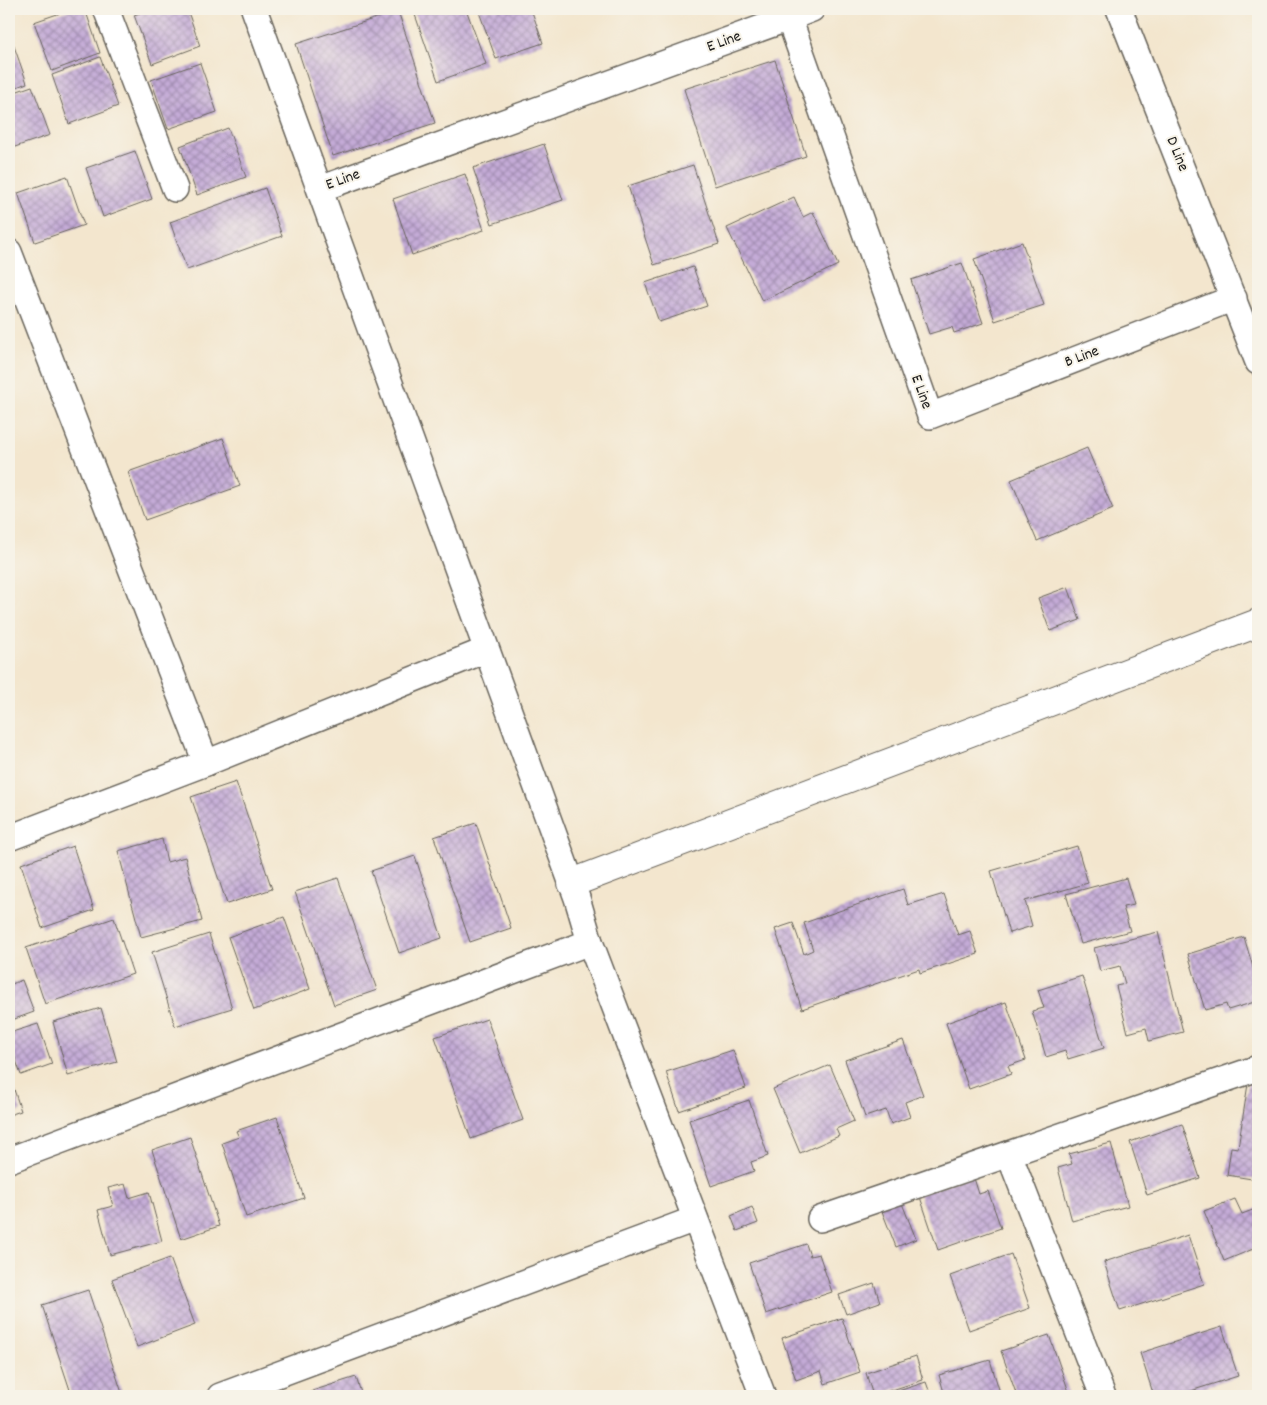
<svg xmlns="http://www.w3.org/2000/svg" width="1267" height="1405" font-family="Dekko,sans-serif">
	<defs>
		<pattern id="building-cross-hatch" width="8" height="8" patternUnits="userSpaceOnUse" patternTransform="scale(1.25)"><rect width="8" height="8" fill="#c4abd7"/><path d="M0 0l8 8M0 8l8-8" fill="none" stroke="#9e8aae"/></pattern>
	</defs>
	<rect width="100%" height="100%" fill="#f7f3e8"/>
	<filter id="ink" filterUnits="userSpaceOnUse"><feTurbulence type="fractalNoise" baseFrequency=".02" numOctaves="2"/><feDisplacementMap in="SourceGraphic" scale="10" xChannelSelector="R" yChannelSelector="G"/><feConvolveMatrix kernelMatrix="1 2 1 2 8 2 1 2 1" color-interpolation-filters="sRGB"/></filter>
	<filter id="wash" filterUnits="userSpaceOnUse"><feTurbulence type="fractalNoise" baseFrequency=".0096" numOctaves="4" result="noise"/><feDisplacementMap in="SourceGraphic" scale="20" xChannelSelector="R" yChannelSelector="G"/><feGaussianBlur stdDeviation="1.12" result="paint"/><feColorMatrix in="noise" values="0 0 0 0 0 0 0 0 0 0 0 0 0 0 0 0 0 1.4 0 .05"/><feComposite in="paint" operator="in"/></filter>
	<g filter="url(#wash)">
		<rect width="100%" height="100%" fill="#f3e6ce"/>
		<g id="blocks">
			<g fill="url(#building-cross-hatch)">
				<polygon points="72,9 85,9 100,53 52,71 34,22"/>
				<polygon points="151,9 187,9 200,46 152,64 134,15"/>
				<polygon points="413,9 466,9 486,64 438,81"/>
				<polygon points="478,9 531,9 543,43 496,59"/>
				<polygon points="398,11 435,123 333,156 296,44"/>
				<polygon points="9,32 27,83 9,90"/>
				<polygon points="100,57 118,106 69,124 52,75"/>
				<polygon points="775,60 806,156 715,186 684,89"/>
				<polygon points="200,63 217,112 168,129 151,80"/>
				<polygon points="32,86 50,135 9,149 9,94"/>
				<polygon points="228,128 246,177 197,195 180,146"/>
				<polygon points="544,144 563,200 492,224 473,168"/>
				<polygon points="135,151 152,199 103,217 86,168"/>
				<polygon points="693,165 719,244 654,265 628,186"/>
				<polygon points="465,174 484,230 412,255 393,199"/>
				<polygon points="67,176 84,225 35,242 18,193"/>
				<polygon points="265,188 282,236 187,270 170,222"/>
				<polygon points="794,197 803,217 813,212 838,265 762,301 727,228"/>
				<polygon points="1022,242 1044,305 995,321 974,259"/>
				<polygon points="962,263 983,323 954,333 952,327 929,334 911,280"/>
				<polygon points="693,267 707,306 659,322 645,283"/>
				<polygon points="223,438 240,486 145,520 128,472"/>
				<polygon points="1087,448 1113,509 1037,541 1011,480"/>
				<polygon points="1068,587 1080,620 1050,631 1038,598"/>
				<polygon points="236,782 272,889 227,904 191,797"/>
				<polygon points="476,823 511,928 470,942 434,837"/>
				<polygon points="162,839 167,862 185,857 202,921 141,937 118,851"/>
				<polygon points="73,846 94,910 42,928 21,864"/>
				<polygon points="1077,846 1088,883 1025,901 1032,926 1009,933 991,871"/>
				<polygon points="415,856 442,938 399,953 371,871"/>
				<polygon points="338,878 377,990 334,1005 295,892"/>
				<polygon points="1126,878 1134,905 1123,907 1130,931 1081,944 1066,894"/>
				<polygon points="903,889 908,905 944,894 958,935 970,931 978,954 920,973 919,969 802,1009 775,929 793,923 804,954 813,950 804,923"/>
				<polygon points="284,917 310,989 254,1010 228,937"/>
				<polygon points="114,918 133,974 45,1004 26,948"/>
				<polygon points="1158,932 1183,1032 1149,1041 1146,1028 1128,1033 1116,986 1125,984 1120,966 1100,971 1094,948"/>
				<polygon points="209,934 232,1008 175,1026 152,952"/>
				<polygon points="1244,937 1258,984 1258,1001 1228,1010 1226,1004 1205,1010 1188,954"/>
				<polygon points="1082,976 1104,1048 1068,1059 1065,1051 1046,1057 1032,1011 1044,1008 1038,990"/>
				<polygon points="22,980 34,1012 9,1021 9,985"/>
				<polygon points="1006,1002 1026,1060 1008,1066 1011,1074 969,1089 946,1023"/>
				<polygon points="101,1008 117,1062 68,1076 53,1022"/>
				<polygon points="487,1019 523,1120 471,1139 435,1037"/>
				<polygon points="38,1024 52,1064 21,1075 9,1040 9,1033"/>
				<polygon points="903,1040 923,1095 905,1102 910,1117 891,1124 886,1110 865,1117 845,1060"/>
				<polygon points="733,1050 746,1088 679,1111 666,1072"/>
				<polygon points="830,1065 854,1121 836,1129 839,1136 800,1153 773,1089"/>
				<polygon points="1250,1071 1258,1073 1258,1180 1227,1175 1231,1147 1238,1148"/>
				<polygon points="9,1074 21,1111 9,1115"/>
				<polygon points="749,1100 768,1156 751,1162 754,1171 711,1186 689,1120"/>
				<polygon points="277,1117 304,1198 246,1217 222,1143 239,1137 236,1131"/>
				<polygon points="1182,1124 1200,1178 1147,1195 1130,1142"/>
				<polygon points="190,1137 219,1226 181,1239 152,1150"/>
				<polygon points="1111,1143 1128,1206 1072,1221 1058,1168 1072,1164 1069,1154"/>
				<polygon points="973,1175 979,1194 988,1191 1001,1228 938,1250 919,1194"/>
				<polygon points="125,1184 129,1198 149,1192 162,1241 110,1255 98,1210 113,1206 108,1188"/>
				<polygon points="898,1193 916,1239 896,1247 878,1201"/>
				<polygon points="1235,1199 1242,1214 1258,1208 1258,1247 1224,1261 1204,1211"/>
				<polygon points="752,1207 758,1223 737,1231 731,1216"/>
				<polygon points="1188,1235 1204,1284 1120,1311 1104,1262"/>
				<polygon points="806,1244 810,1256 819,1254 832,1292 766,1314 749,1263"/>
				<polygon points="1011,1254 1030,1308 969,1330 950,1276"/>
				<polygon points="170,1258 195,1325 137,1347 112,1279"/>
				<polygon points="874,1283 880,1302 846,1314 839,1295"/>
				<polygon points="88,1290 123,1396 72,1396 42,1305"/>
				<polygon points="842,1318 860,1372 825,1384 821,1371 796,1380 782,1338"/>
				<polygon points="1222,1327 1238,1376 1175,1396 1154,1396 1140,1353"/>
				<polygon points="1049,1335 1069,1392 1057,1396 1017,1396 1001,1351"/>
				<polygon points="916,1356 923,1380 873,1396 866,1373"/>
				<polygon points="990,1360 1001,1396 945,1396 939,1375"/>
				<polygon points="356,1377 362,1396 314,1396 312,1391"/>
				<polygon points="926,1382 931,1396 883,1396"/>
			</g>
		</g>
	</g>
	<g filter="url(#ink)">
		<use href="#blocks" fill-opacity="0" stroke="#67635a" stroke-width="1"/>
		<g fill="none" stroke-linecap="round" stroke-linejoin="round">
			<g stroke="#67635a" stroke-width="28">
				<g id="minor">
					<polyline points="106,9 175,189"/>
					<polyline points="254,9 577,898 590,942 763,1396"/>
					<polyline points="1119,9 1258,362"/>
					<polyline points="789,18 812,9"/>
					<polyline points="320,189 789,18 930,416 1234,298"/>
					<polyline points="9,252 206,763"/>
					<polyline points="9,838 206,763 486,650"/>
					<polyline points="1009,1154 1103,1396"/>
					<polyline points="9,1160 590,942"/>
					<polyline points="820,1219 1258,1068"/>
					<polyline points="220,1396 695,1219"/>
				</g>
			</g>
			<g stroke="#67635a" stroke-width="30">
				<polyline id="tertiary" points="572,883 1258,623"/>
			</g>
			<use href="#minor" stroke="#fff" stroke-width="25"/>
			<use href="#tertiary" stroke="#fff" stroke-width="28"/>
		</g>
	</g>
	<g text-anchor="middle" dominant-baseline="central" stroke-width="4" stroke-linejoin="round" paint-order="stroke">
		<g font-size="16" fill="#1c1c1c" stroke="#f7f3e8">
			<text transform="translate(724 42) rotate(-20)">E Line</text>
			<text transform="translate(1177 154) rotate(68)">D Line</text>
			<text transform="translate(343 180) rotate(-20)">E Line</text>
			<text transform="translate(1082 357) rotate(-21)">B Line</text>
			<text transform="translate(921 392) rotate(70)">E Line</text>
		</g>
	</g>
	<rect width="1267" height="1405" fill="none" stroke="#f7f3e8" stroke-width="30"/>
</svg>
